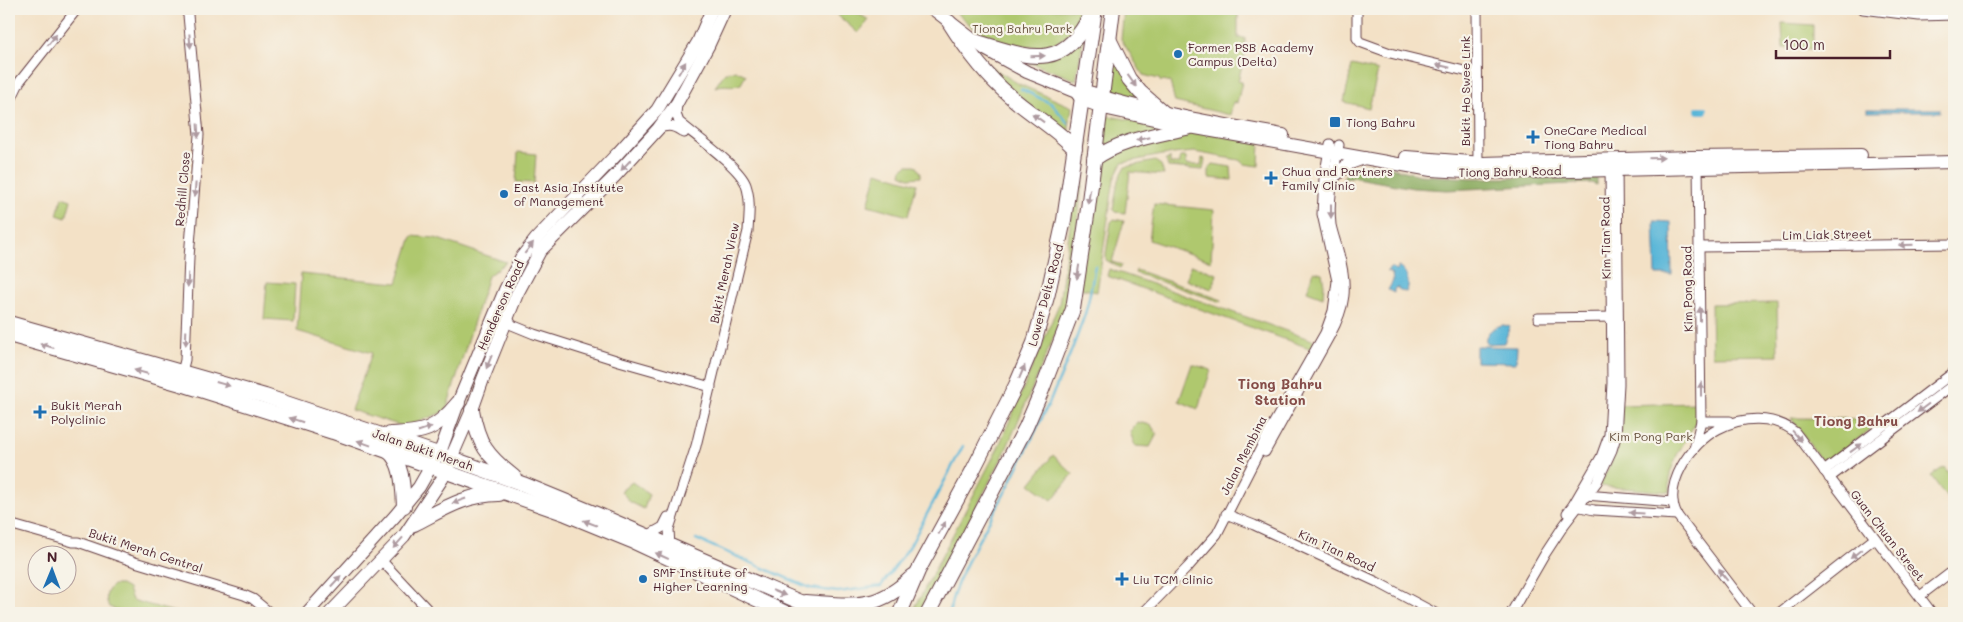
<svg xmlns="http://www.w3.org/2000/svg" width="1963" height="622" font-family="Mali,sans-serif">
	<rect width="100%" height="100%" fill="#f7f3e8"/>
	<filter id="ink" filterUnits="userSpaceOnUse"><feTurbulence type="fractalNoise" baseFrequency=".02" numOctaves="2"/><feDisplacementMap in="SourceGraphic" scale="10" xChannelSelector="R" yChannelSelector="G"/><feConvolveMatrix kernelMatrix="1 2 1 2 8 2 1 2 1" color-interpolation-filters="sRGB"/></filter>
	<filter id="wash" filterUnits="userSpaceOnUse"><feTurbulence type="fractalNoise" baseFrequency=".0096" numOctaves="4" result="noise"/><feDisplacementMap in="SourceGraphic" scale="20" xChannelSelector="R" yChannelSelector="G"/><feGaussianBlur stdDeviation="1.12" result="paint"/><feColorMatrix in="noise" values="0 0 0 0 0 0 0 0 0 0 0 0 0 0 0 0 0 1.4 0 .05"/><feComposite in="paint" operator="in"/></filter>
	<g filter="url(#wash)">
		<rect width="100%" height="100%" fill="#f3e1c6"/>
		<g fill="#afc86e" stroke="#7c744c">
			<polygon points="840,9 854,9 857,13 869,20 858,33 835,13"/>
			<path d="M952 9H1085C1082 23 1072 34 1059 41 1035 53 1002 46 979 31 969 25 961 16 952 9Z"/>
			<polygon points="1124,9 1238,9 1238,38 1245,38 1245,54 1238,81 1242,82 1237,103 1233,102 1230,115 1175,102 1170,82 1163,80 1161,82 1159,79 1143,75 1121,39"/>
			<polygon points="1782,23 1813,25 1813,49 1783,48"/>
			<polygon points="1084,34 1076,80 997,50 1052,55"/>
			<polygon points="1112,56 1150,106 1114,91"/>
			<polygon points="983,62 1019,84 1072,107 1068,135 1013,94"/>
			<polygon points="1352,65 1378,71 1369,108 1344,102"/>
			<path d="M735 70 746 75 741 84C732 88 725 83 715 87L724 74Z"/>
			<polygon points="1102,115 1260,141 1259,166 1244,164 1239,160 1194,152 1162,155 1122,163 1114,179 1097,292 1079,288"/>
			<polygon points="1082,141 1088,141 1067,306 1005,452 921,613 912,613 998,448 1059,304"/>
			<polygon points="518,152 536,154 534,183 516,182"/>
			<polygon points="1180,157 1186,157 1186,165 1201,165 1202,158 1205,159 1203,170 1168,167 1166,160 1170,158 1170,164 1180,164"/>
			<polygon points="1155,161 1161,165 1164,175 1130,172 1125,213 1115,212 1113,210 1118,180 1125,167"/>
			<polygon points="1213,164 1231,167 1232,180 1209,178 1209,169"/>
			<polygon points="908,165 916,165 921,173 921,177 909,178 901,174 902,169"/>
			<polygon points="877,172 917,184 908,216 868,205"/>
			<polygon points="62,197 71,200 66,218 57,215"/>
			<polygon points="1154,204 1214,210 1211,261 1149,240"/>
			<polygon points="1114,219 1124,221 1112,262 1122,265 1120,268 1106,260 1106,253 1111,222"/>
			<polygon points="412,236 435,238 506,262 488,276 446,411 405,427 351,410 372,353 297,331 301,274 397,283"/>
			<polygon points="1191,265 1217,274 1212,289 1186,280"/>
			<polygon points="1109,269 1315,341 1312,349 1107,276"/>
			<polygon points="1136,270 1222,300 1221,302 1135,273"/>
			<polygon points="1314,271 1322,273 1324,285 1323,297 1307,291"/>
			<polygon points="267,282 295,284 293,321 264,319"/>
			<polygon points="1777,303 1778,355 1712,356 1711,304"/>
			<polygon points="1192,364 1211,370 1198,409 1179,401"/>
			<path d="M1697 403V420L1677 455 1670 473V492L1599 486C1617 454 1619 441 1620 405Z"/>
			<polygon points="1791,418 1884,419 1824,465"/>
			<polygon points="1137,422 1151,425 1157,434 1150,447 1135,446 1130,432"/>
			<polygon points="1053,455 1073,474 1052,500 1030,484"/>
			<polygon points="1944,467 1954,481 1954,493 1947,498 1931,476"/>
			<polygon points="632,482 649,494 644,509 630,502 621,491"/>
			<path d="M113 585H121L128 589 132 600 178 613H118L119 611 109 607C105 598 105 592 113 585Z"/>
		</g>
		<path fill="#8bac61" stroke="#6a6646" d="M1368 164 1385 166 1420 175 1471 178H1597V185L1591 183 1447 190 1413 188 1351 177 1342 178C1350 169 1356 166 1368 164Z"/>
		<g fill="#59b6d8" stroke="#526a82">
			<rect x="1867" y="109" width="73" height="3"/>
			<polygon points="1654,221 1671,222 1672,275 1656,275"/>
			<path d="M1392 267 1396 271 1398 270V267H1400C1407 272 1411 285 1406 292L1400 291 1397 287 1394 289V293L1388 290 1393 281 1392 274 1387 271Z"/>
			<path d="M1504 325 1510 327 1504 343 1486 344C1484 333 1494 326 1504 325Z"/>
			<polygon points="1476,346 1517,347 1516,363 1476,362"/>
		</g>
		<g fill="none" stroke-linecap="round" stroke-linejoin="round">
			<g stroke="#59b6d8" stroke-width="2.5">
				<polyline points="1021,89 1052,104 1068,123"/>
				<polyline points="696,539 810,588 838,592 881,586 910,546 963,446"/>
				<path d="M950 613C950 584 993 516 1008 487 1036 431 1065 373 1085 314 1090 298 1092 281 1095 266"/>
			</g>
			<polyline stroke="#59b6d8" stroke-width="8" points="1699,110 1704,110"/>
		</g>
	</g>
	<g filter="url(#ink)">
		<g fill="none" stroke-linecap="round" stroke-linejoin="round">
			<g stroke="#633c42" stroke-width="11">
				<g id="minor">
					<polyline points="1357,9 1357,38 1360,42 1390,53 1477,74"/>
					<polyline points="1477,9 1478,167"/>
					<polyline points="1863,9 1919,16 1954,15"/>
					<polyline points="9,104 20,81 77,9"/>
					<path d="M658 129C669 124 675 126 684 133"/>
					<polyline points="1699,247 1954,244"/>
					<polyline points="507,317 512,325 534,334 619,361 711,387"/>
					<polyline points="1538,318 1616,317"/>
					<polyline points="182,372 185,360 189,257 199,135 188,15 184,9"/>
					<polyline points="1701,421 1730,421"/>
					<polyline points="1694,449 1701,421 1698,163"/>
					<path d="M1265 452 1330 335C1346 306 1348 287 1339 254 1337 245 1333 235 1331 225 1328 198 1334 171 1339 145"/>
					<polyline points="1824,471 1954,372"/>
					<polyline points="1829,478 1954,384"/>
					<polyline points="1585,495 1673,502"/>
					<polyline points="1576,506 1594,510 1677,515"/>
					<polyline points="1567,513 1573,505 1601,457 1609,435 1612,383 1610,165"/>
					<polyline points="1226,514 1254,525 1377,582 1435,613"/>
					<polyline points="9,524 73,542 78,542 135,562 244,595 253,599 270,613"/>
					<polyline points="647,536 663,527 668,517"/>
					<path d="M670 547 669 529 696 446 748 231C749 216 751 200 746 185 740 167 694 135 679 122L676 114 677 104"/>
					<polyline points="382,561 431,613"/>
					<polyline points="1920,596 1954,570"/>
					<polyline points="1143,613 1188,567 1217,534 1272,426 1325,333 1333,311 1337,281 1322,214 1324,178 1330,144"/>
					<polyline points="1511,613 1545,554 1564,525 1597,482 1612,450 1616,437 1619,384 1617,164"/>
					<path d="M1752 613 1677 515C1662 485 1691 443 1718 429 1743 416 1773 415 1795 432L1932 613"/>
					<polyline points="1779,613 1875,538"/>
				</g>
			</g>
			<g stroke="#633c42" stroke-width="14">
				<g id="secondary">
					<polyline points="933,9 985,49 1027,72 1076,92 1082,100 1108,109 1190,127 1431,170 1483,173 1954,162"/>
					<path d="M1076 92C1089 89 1104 98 1117 101 1171 116 1228 125 1283 135"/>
					<polyline points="1406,157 1483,163 1691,157 1861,155"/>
					<polyline points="1332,178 1350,163 1364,158"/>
					<polyline points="307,613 395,516 419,487 442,447 458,403 505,290 521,258 536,239 618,153 657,110 698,42 712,9"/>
					<polyline points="330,613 404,536 442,479 472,410 483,379 517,294 540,251 615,176 658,129 677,103 708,46 725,9"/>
				</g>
			</g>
			<g stroke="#633c42" stroke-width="16">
				<g id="primary">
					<path d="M949 22C966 49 986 76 1010 96 1031 115 1056 128 1075 149"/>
					<path d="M974 41C1026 56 1062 75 1091 14"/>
					<polyline points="1110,41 1129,79 1140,92 1164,113"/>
					<path d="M1094 159C1122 139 1158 135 1190 127"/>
					<polyline points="9,323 265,396 462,462 523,484 601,516 800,602 823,613"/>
					<polyline points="9,335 188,386 333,432 566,514 632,541 786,613"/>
					<path d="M472 410C478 444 487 456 514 477"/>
					<path d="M390 434C424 433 436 430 458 403"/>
					<path d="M388 451C403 462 403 489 404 506"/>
					<path d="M414 524C442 510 466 494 499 494"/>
					<path d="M805 602C852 605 876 612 913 576"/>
					<polyline points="900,613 918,571 972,472 1016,385 1034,343 1048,293 1064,220 1095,9"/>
					<polyline points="928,613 1026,427 1042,390 1073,309 1088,209 1113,9"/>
				</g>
			</g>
			<use href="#minor" stroke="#fff" stroke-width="9"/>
			<use href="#secondary" stroke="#fff" stroke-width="12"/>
			<use href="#primary" stroke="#fff" stroke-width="14"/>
		</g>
		<defs><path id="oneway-solid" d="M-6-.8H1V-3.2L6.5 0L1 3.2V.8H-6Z" transform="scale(1.25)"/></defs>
		<g fill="#ae9aa0">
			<use href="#oneway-solid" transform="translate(52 40) rotate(-51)"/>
			<use href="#oneway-solid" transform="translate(190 41) rotate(85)"/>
			<use href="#oneway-solid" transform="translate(1038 56) rotate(-1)"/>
			<use href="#oneway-solid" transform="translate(1443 66) rotate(-167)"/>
			<use href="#oneway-solid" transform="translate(682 68) rotate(-59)"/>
			<use href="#oneway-solid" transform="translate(1132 81) rotate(54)"/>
			<use href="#oneway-solid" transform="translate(1038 118) rotate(-144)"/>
			<use href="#oneway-solid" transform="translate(198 131) rotate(87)"/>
			<use href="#oneway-solid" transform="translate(1143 139) rotate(167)"/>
			<use href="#oneway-solid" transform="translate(1657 158) rotate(-2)"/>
			<use href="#oneway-solid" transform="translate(626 165) rotate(133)"/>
			<use href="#oneway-solid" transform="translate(195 190) rotate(95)"/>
			<use href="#oneway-solid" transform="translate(1089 197) rotate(98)"/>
			<use href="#oneway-solid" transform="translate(1331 211) rotate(90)"/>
			<use href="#oneway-solid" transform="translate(1906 245) rotate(179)"/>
			<use href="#oneway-solid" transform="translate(529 248) rotate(-52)"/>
			<use href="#oneway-solid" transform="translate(1078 272) rotate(99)"/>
			<use href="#oneway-solid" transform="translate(188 280) rotate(92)"/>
			<use href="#oneway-solid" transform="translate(1700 314) rotate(-90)"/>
			<use href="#oneway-solid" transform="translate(186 338) rotate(92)"/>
			<use href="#oneway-solid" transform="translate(47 346) rotate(-164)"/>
			<use href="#oneway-solid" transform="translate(489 362) rotate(112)"/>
			<use href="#oneway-solid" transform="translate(141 372) rotate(-164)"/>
			<use href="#oneway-solid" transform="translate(1022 372) rotate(-67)"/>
			<use href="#oneway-solid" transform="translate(223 384) rotate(16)"/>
			<use href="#oneway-solid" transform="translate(1701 389) rotate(-90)"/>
			<use href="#oneway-solid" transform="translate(1923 408) rotate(143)"/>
			<use href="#oneway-solid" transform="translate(296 420) rotate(-163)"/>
			<use href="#oneway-solid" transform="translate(425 429) rotate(-19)"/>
			<use href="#oneway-solid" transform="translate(1797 436) rotate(49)"/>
			<use href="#oneway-solid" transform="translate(364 443) rotate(-160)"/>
			<use href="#oneway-solid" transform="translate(1856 448) rotate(-36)"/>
			<use href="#oneway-solid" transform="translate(459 501) rotate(161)"/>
			<use href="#oneway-solid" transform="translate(1636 513) rotate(-176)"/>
			<use href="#oneway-solid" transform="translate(590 523) rotate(-159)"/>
			<use href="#oneway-solid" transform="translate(942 528) rotate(-61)"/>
			<use href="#oneway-solid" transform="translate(398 543) rotate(132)"/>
			<use href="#oneway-solid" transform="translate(1856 554) rotate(141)"/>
			<use href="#oneway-solid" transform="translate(662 556) rotate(-155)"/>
			<use href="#oneway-solid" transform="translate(1723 575) rotate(-128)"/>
			<use href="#oneway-solid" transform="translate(336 581) rotate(-47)"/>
			<use href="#oneway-solid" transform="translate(779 593) rotate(22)"/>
		</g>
	</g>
	<g fill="#1f6fb2" stroke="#f7f3e8" stroke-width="2">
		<circle cx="1178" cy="54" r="5"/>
		<rect x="1329" y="116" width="12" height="12" rx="2.5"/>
		<path d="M1530.5 129.5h5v5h5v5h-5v5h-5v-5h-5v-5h5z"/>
		<path d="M1268.5 170.5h5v5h5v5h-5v5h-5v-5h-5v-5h5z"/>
		<circle cx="504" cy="194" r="5"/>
		<path d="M37.5 404.5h5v5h5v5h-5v5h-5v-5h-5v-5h5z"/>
		<circle cx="643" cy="579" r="5"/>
		<path d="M1119.5 571.5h5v5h5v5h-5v5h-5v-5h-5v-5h5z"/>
	</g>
	<g text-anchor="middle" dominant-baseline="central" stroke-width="4.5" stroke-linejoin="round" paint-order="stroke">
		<g font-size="12" fill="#68523f" stroke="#f7f3e8">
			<text x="1022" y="28">Tiong Bahru Park</text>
			<text x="1651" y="436">Kim Pong Park</text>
		</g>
		<g font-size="12" fill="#4a1f2b" stroke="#f7f3e8" text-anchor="start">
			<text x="1188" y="47">Former PSB Academy<tspan x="1188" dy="14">Campus (Delta)</tspan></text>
			<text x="1346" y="122">Tiong Bahru</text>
			<text x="1544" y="130">OneCare Medical<tspan x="1544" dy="14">Tiong Bahru</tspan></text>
			<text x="1282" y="171">Chua and Partners<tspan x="1282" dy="14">Family Clinic</tspan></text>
			<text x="514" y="187">East Asia Institute<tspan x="514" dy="14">of Management</tspan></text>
			<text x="51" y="405">Bukit Merah<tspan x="51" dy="14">Polyclinic</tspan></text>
			<text x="653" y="572">SMF Institute of<tspan x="653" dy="14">Higher Learning</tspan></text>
			<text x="1133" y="579">Liu TCM clinic</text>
		</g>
		<g font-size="12" fill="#4a1f2b" stroke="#f7f3e8">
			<text transform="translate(1465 91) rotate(-90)">Bukit Ho Swee Link</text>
			<text transform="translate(1510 171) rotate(-1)">Tiong Bahru Road</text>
			<text transform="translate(182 189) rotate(-85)">Redhill Close</text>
			<text transform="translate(1827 234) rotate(-1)">Lim Liak Street</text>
			<text transform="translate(1605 238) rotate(-91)">Kim Tian Road</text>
			<text transform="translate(724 273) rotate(-78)">Bukit Merah View</text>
			<text transform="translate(1687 289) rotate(-91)">Kim Pong Road</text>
			<text transform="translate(1045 295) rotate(-75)">Lower Delta Road</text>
			<text transform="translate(500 305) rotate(-66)">Henderson Road</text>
			<text transform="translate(423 449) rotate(19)">Jalan Bukit Merah</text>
			<text transform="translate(1243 455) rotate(-63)">Jalan Membina</text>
			<text transform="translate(1888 535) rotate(52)">Guan Chuan Street</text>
			<text transform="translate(146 550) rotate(18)">Bukit Merah Central</text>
			<text transform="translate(1337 550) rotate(25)">Kim Tian Road</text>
		</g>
		<g font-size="14" font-weight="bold" fill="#864d49" stroke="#f7f3e8">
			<text x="1280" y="383">Tiong Bahru<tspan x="1280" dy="16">Station</tspan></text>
			<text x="1856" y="420">Tiong Bahru</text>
		</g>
	</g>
	<rect width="1963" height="622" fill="none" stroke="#f7f3e8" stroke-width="30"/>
	<g transform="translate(52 570) rotate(1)"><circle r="24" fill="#f7f3e8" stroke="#b29e9c"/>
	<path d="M0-4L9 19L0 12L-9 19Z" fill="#1f6fb2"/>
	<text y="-8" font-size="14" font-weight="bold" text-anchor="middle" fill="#4a1f2b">N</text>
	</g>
	<path d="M1776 50v8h114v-8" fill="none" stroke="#4a1f2b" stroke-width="2.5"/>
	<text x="1783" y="50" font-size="15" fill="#4a1f2b" stroke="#f7f3e8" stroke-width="4" paint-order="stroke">100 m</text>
</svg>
